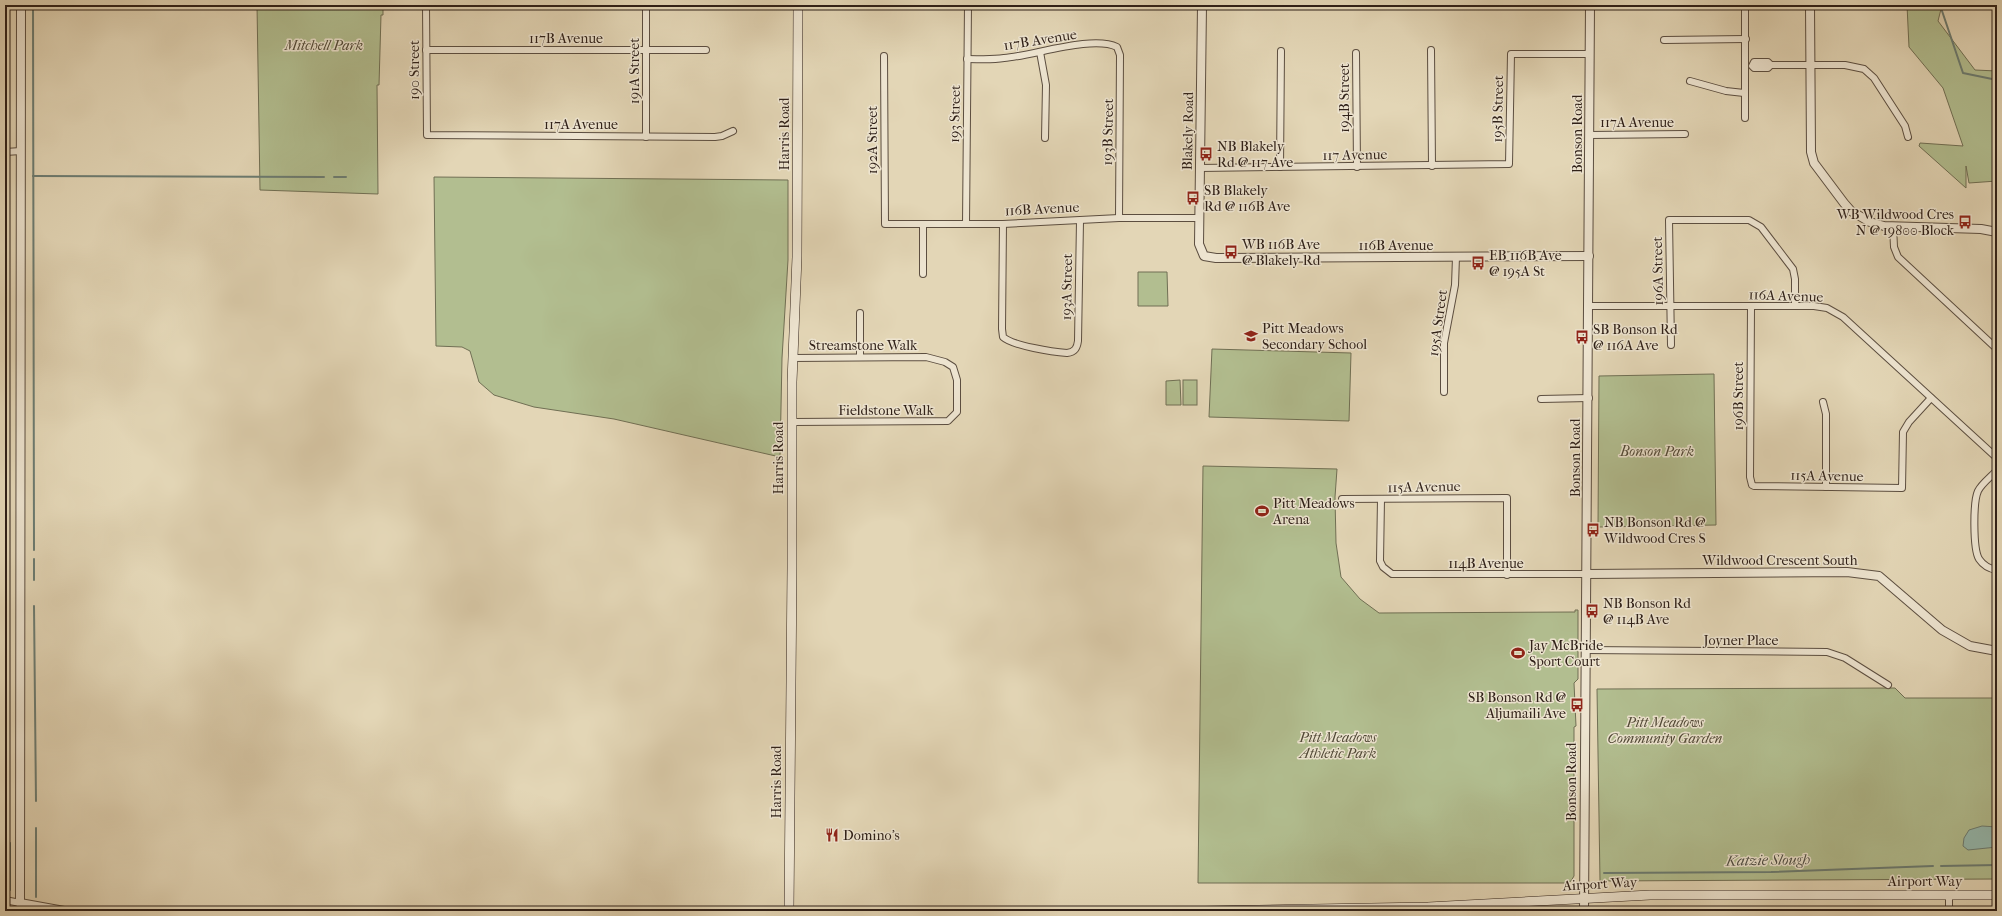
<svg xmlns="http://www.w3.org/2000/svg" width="2002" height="916" font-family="'IM FELL French Canon',serif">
	<rect width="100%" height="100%" fill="#e3d6b6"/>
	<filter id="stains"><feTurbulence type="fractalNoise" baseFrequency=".005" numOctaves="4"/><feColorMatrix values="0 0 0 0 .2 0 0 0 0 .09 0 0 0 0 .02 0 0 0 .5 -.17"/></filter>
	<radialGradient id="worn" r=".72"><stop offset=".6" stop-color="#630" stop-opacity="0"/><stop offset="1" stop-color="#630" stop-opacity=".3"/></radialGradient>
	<g fill="#b2be90" stroke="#706f54">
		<polygon points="257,5 391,5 383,6 383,15 381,15 379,85 377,85 378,194 260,190"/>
		<polygon points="1907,5 1942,5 1938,21 1975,70 1997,71 1997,181 1969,183 1966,166 1966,188 1919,146 1920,143 1963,146 1943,88 1909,47"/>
		<polygon points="5,45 8,45 9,139 9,149 5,149"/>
		<polygon points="434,177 788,180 788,260 782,358 780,457 614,419 534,407 494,395 479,382 470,351 462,347 436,346"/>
		<polygon points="5,210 9,211 9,215 8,281 5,281"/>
		<polygon points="1138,272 1167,272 1168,306 1138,306"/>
		<polygon points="1212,349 1351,353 1349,421 1209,417"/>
		<polygon points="1714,374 1716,525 1598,527 1599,376"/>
		<polygon points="1180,380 1181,405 1166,405 1166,381"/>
		<rect x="1183" y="380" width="14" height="25"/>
		<polygon points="1203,466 1337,469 1335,497 1336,543 1341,577 1360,599 1379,613 1575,612 1575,610 1578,610 1578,679 1574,683 1576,726 1574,727 1574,876 1571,881 1566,883 1198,883"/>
		<polygon points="1895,688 1905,698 1997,698 1997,879 1600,881 1597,689"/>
	</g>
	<polygon fill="#95b9ae" stroke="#6c7c72" points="1982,826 1997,827 1997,847 1968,850 1963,846 1964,838 1969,830"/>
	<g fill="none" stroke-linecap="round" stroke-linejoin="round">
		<g stroke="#6c7c72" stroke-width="2">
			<polyline points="33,5 34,550"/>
			<polyline points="1940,5 1963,73 1997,80"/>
			<polyline points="33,176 324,177"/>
			<polyline points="334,177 346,177"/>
			<polyline points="34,559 34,580"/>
			<polyline points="34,606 36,801"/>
			<polyline points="1941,866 1997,865"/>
			<polyline points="1604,873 1771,872 1933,866"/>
			<polyline points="10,890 10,843"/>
			<polyline points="36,897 36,828"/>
		</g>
		<g stroke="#5c4e40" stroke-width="8">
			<g id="minor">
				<polyline points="426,5 427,135 715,137 722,136 733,131"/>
				<polyline points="646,5 646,137"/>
				<polyline points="1664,40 1746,39"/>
				<polyline points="426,50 706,50"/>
				<polyline points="1431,50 1432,166"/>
				<polyline points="1040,52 1046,85 1045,138"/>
				<polyline points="1356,53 1357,167"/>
				<polyline points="884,56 885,224 1003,224 1119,218 1200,218"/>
				<path d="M967 59C980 59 992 60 1004 58 1033 56 1092 35 1117 47L1120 55 1119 218"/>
				<polyline points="1771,65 1768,62 1754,62 1752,66 1754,68 1768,68 1771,65 1845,65 1864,69 1874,78 1905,126 1908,137"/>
				<polyline points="1690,81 1726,91 1744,93"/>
				<polyline points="1745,118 1745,5"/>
				<polyline points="1590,135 1685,134"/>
				<polyline points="5,152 21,151"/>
				<polyline points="1280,167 1281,51"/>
				<polyline points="1200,168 1509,164 1511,54 1590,54"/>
				<polyline points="966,224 968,5"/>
				<path d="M1003 224 1002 329 1003 337C1013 346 1054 352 1067 353 1075 352 1077 348 1078 341L1080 221"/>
				<polyline points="1893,226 1894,247 1898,257 1997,349"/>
				<polyline points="923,274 923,224"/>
				<polyline points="1589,306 1814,306 1827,308 1843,317 1997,458"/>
				<polyline points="1751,306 1750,477 1752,485 1754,486 1902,488 1903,432 1909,422 1931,398"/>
				<polyline points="860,313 860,357"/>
				<polyline points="1671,345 1669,220 1749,220 1761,227 1793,269 1795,279 1795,306"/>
				<polyline points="792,358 926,357 945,362 953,367 957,380 957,412 948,421 792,422"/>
				<polyline points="1444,392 1444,343 1455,285 1456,257"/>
				<polyline points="1541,399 1589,398"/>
				<polyline points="1823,402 1826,414 1826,487"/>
				<path d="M1997 470C1991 477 1982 483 1978 491 1973 502 1973 549 1979 559 1983 565 1990 569 1997 570"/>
				<polyline points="1342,499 1507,498 1507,575"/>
				<polyline points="1381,499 1380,561 1383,567 1392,574 1586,574"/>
				<polyline points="1585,650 1827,652 1845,658 1888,685"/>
				<polyline points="1949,895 1949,911"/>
				<polyline points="5,900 20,903"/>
			</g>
		</g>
		<g stroke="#5c4e40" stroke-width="10">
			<g id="tertiary">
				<polyline points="21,5 20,903 64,911"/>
				<polyline points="1202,5 1199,244 1204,256 1216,258 1589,256"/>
				<polyline points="1810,5 1811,152 1814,163 1844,203 1851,211 1870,222 1884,226 1981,229 1997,232"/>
				<polyline points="1586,574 1847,572 1879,576 1942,630 1970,646 1997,651"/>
				<path d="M1584 911C1584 609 1590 307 1590 5"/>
			</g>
		</g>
		<g stroke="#2f2018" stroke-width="10">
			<g id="secondary">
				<polyline points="789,911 792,568 792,382 797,257 798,5"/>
				<polyline points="1205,911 1428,907 1650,895 1997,895"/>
			</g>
		</g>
		<use href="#minor" stroke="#ede4d0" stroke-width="6"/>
		<use href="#tertiary" stroke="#ede4d0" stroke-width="8"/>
		<use href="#secondary" stroke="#ede4d0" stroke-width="9"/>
	</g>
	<defs>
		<g id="bus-bare" transform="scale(1.08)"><path d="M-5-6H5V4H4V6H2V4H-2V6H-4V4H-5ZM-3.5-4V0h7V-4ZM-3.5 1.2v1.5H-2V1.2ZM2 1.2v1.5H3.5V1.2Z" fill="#8f2418" stroke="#ede4d0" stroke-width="2.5" paint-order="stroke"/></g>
		<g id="school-bare" transform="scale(1.08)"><path d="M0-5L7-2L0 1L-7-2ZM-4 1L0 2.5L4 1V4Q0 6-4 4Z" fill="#8f2418" stroke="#ede4d0" stroke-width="2.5" paint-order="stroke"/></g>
		<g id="stadium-bare" transform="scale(1.08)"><path d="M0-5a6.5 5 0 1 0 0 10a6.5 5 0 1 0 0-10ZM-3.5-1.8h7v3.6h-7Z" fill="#8f2418" stroke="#ede4d0" stroke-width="2.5" paint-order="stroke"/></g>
		<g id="restaurant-bare" transform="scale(1.08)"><path d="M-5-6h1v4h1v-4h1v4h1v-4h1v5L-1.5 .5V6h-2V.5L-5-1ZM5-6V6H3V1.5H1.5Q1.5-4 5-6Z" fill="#8f2418" stroke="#ede4d0" stroke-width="2.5" paint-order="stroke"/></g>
	</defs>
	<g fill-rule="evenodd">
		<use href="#bus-bare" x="1206" y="154"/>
		<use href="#bus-bare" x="1193" y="198"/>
		<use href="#bus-bare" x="1965" y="222"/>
		<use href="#bus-bare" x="1231" y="252"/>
		<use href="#bus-bare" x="1478" y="263"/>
		<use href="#school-bare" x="1251" y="336"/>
		<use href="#bus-bare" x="1582" y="337"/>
		<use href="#stadium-bare" x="1262" y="511"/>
		<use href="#bus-bare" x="1593" y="530"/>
		<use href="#bus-bare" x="1592" y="611"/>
		<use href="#stadium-bare" x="1518" y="653"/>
		<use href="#bus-bare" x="1577" y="705"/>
		<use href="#restaurant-bare" x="832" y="835"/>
	</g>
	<g text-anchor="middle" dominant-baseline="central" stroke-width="3" stroke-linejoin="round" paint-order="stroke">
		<g font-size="14" fill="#2f2018" stroke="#ede4d0">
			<text x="566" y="38">117B Avenue</text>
			<text transform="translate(1040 40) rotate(-9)">117B Avenue</text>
			<text transform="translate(414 70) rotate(-90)">190 Street</text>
			<text transform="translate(634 71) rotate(-90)">191A Street</text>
			<text transform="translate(1344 98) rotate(-90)">194B Street</text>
			<text transform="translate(1498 109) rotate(-89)">195B Street</text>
			<text transform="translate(955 114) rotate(-89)">193 Street</text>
			<text x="1637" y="122">117A Avenue</text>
			<text x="581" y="124">117A Avenue</text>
			<text transform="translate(1188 131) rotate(-89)">Blakely Road</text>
			<text transform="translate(1108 132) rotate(-89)">193B Street</text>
			<text transform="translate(784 134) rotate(-90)">Harris Road</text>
			<text transform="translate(1577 134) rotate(-90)">Bonson Road</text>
			<text transform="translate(872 140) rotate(-90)">192A Street</text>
			<text transform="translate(1355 155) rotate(-1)">117 Avenue</text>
			<text transform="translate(1042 209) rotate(-3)">116B Avenue</text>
			<text x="1396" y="245">116B Avenue</text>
			<text transform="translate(1658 271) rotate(-91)">196A Street</text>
			<text transform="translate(1067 287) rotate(-89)">193A Street</text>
			<text transform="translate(1786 296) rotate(2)">116A Avenue</text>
			<text transform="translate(1438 323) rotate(-82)">195A Street</text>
			<text x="863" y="345">Streamstone Walk</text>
			<text transform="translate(1738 396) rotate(-90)">196B Street</text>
			<text x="886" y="410">Fieldstone Walk</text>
			<text transform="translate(778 458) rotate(-90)">Harris Road</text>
			<text transform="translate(1575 458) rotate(-90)">Bonson Road</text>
			<text transform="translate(1827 476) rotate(1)">115A Avenue</text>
			<text transform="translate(1424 487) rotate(-1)">115A Avenue</text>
			<text x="1780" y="560">Wildwood Crescent South</text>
			<text x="1486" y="563">114B Avenue</text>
			<text x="1741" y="640">Joyner Place</text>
			<text transform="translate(776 782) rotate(-90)">Harris Road</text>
			<text transform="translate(1571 782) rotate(-90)">Bonson Road</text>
			<text x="1925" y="881">Airport Way</text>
			<text transform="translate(1600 884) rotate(-3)">Airport Way</text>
		</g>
		<g font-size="14" font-style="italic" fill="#504836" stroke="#ede4d0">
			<text x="324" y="45">Mitchell Park</text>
			<text x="1657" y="451">Bonson Park</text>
			<text x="1665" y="722">Pitt Meadows<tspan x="1665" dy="16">Community Garden</tspan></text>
			<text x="1338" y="737">Pitt Meadows<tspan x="1338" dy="16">Athletic Park</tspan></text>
		</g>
		<g font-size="14" fill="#2f2018" stroke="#ede4d0" text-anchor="start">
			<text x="1217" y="146">NB Blakely<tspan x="1217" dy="16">Rd @ 117 Ave</tspan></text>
			<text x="1204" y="190">SB Blakely<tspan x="1204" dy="16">Rd @ 116B Ave</tspan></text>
			<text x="1954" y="214" text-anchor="end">WB Wildwood Cres<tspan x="1954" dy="16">N @ 19800 Block</tspan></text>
			<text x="1242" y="244">WB 116B Ave<tspan x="1242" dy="16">@ Blakely Rd</tspan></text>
			<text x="1489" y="255">EB 116B Ave<tspan x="1489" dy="16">@ 195A St</tspan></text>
			<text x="1262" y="328">Pitt Meadows<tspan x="1262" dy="16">Secondary School</tspan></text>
			<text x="1593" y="329">SB Bonson Rd<tspan x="1593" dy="16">@ 116A Ave</tspan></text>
			<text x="1273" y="503">Pitt Meadows<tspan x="1273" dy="16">Arena</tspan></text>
			<text x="1604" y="522">NB Bonson Rd @<tspan x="1604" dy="16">Wildwood Cres S</tspan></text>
			<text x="1603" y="603">NB Bonson Rd<tspan x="1603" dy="16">@ 114B Ave</tspan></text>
			<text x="1529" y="645">Jay McBride<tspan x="1529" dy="16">Sport Court</tspan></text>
			<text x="1566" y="697" text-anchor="end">SB Bonson Rd @<tspan x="1566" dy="16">Aljumaili Ave</tspan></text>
			<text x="843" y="835">Domino's</text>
		</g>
		<g font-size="15" font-style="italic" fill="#4e4e45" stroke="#ede4d0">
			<text transform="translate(1768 860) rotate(-1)">Katzie Slough</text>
		</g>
	</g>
	<rect width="2002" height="916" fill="none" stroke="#e3d6b6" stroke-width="20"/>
	<rect x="6" y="6" width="1990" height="904" fill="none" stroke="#2f2018" stroke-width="2"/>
	<rect x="10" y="10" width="1982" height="896" fill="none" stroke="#2f2018"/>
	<rect width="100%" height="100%" filter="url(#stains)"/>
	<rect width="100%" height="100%" fill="url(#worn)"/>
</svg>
